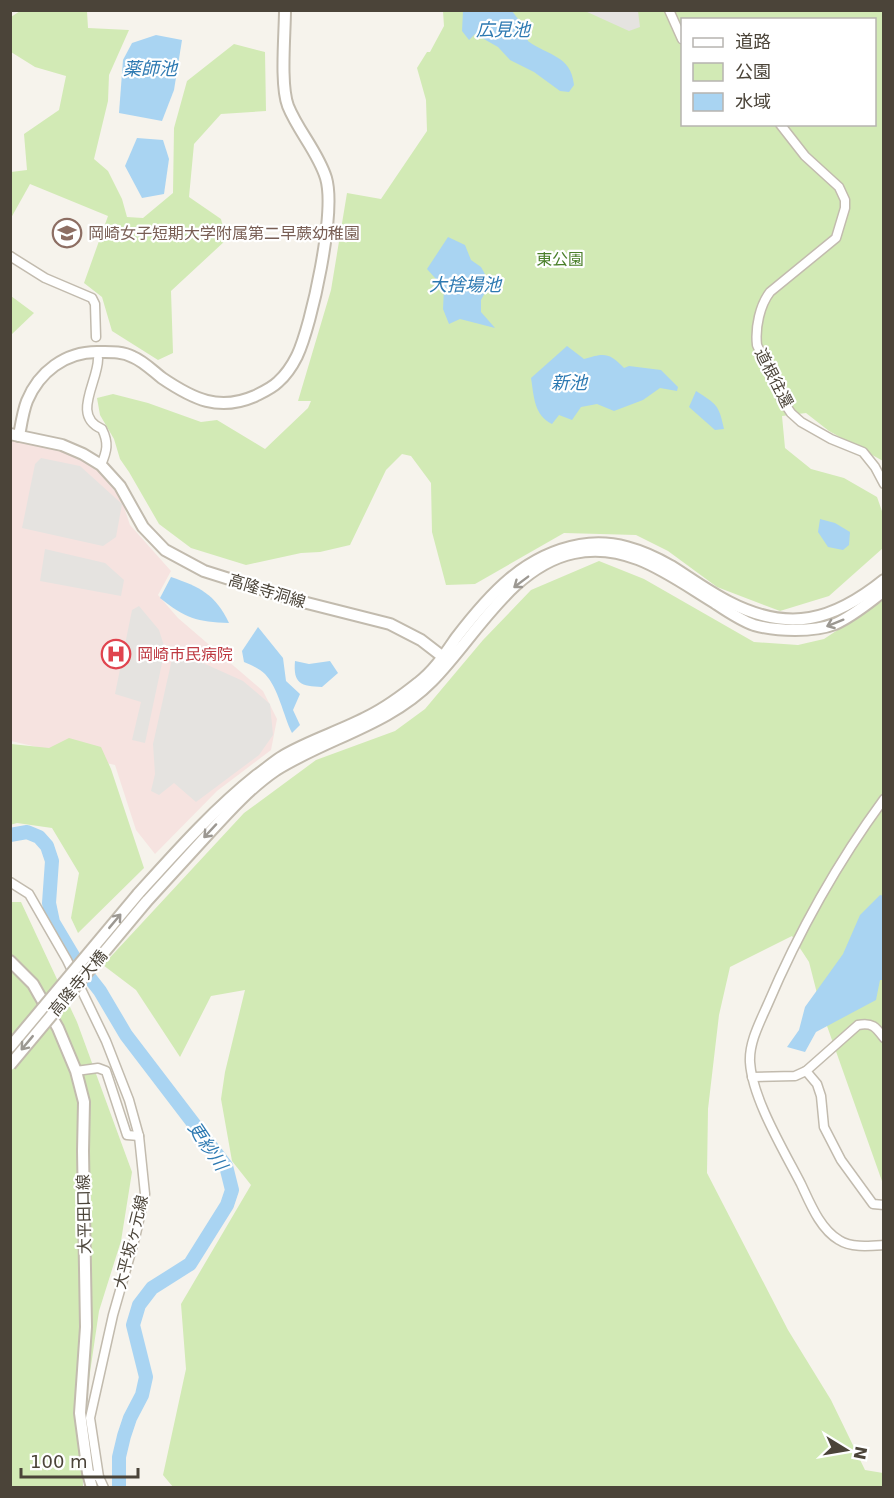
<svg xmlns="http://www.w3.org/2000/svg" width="894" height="1498" font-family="'DejaVu Sans','Noto Sans JP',sans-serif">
	<rect width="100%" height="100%" fill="#f6f3ec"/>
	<polygon fill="#f6e3e0" points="11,438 54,447 94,467 121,498 130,525 171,571 158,595 178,618 263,691 277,719 271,750 217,791 155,854 136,830 115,765 11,741"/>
	<g fill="#d2eab5" fill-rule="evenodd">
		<polygon points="20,11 87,11 88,28 129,30 109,75 108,101 94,159 108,171 122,199 127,217 143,218 173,193 174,128 187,81 234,44 265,52 266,111 221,114 194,144 189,197 221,219 226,240 171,291 173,353 158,360 112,331 102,297 84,283 108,216 30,184 11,218 11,172 27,170 24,134 59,110 66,76 35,67 11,52 11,17"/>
		<path d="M443 11H883V461L829 431 806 413 782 416 785 448 811 469 844 478 877 497 883 514V548L829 596 780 611 717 587 668 551 636 535 564 533 475 584 446 585 432 532 431 483 411 456 402 454 386 470 350 545 320 552 301 553 246 565 191 548 159 524 129 472 120 459 114 439 100 415 97 398 113 394 148 403 201 422 217 420 265 449 308 408 311 401H298L331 290 347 193 381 199 427 131 426 100 417 68 427 52H430L444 26ZM682 20H874V124H682Z"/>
		<polygon points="11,296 34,313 11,335"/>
		<polygon points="599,561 644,579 754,642 798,645 824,639 883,600 883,1184 821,1009 809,962 792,936 730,967 719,1015 708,1109 707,1173 788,1330 831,1400 865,1470 883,1473 883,1487 173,1487 163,1475 186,1369 181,1304 251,1185 232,1161 221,1099 225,1072 245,990 211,996 180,1057 136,990 103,965 244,813 316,760 395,731 425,709 483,640 531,590"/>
		<polygon points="69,738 101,747 111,769 144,868 78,933 71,918 79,873 52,828 17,823 10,825 11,744 49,748"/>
		<polygon points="10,902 21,902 77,1022 132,1172 121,1241 99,1311 82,1427 83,1487 11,1488"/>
	</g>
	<g fill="#e5e3e0">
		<polygon points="585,11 638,11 640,27 629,31"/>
		<polygon points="41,458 80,466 122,504 116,537 103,546 22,528 35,464"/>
		<polygon points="45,549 105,563 124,580 121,596 40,581"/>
		<polygon points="139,606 159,630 165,649 145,743 132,740 141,702 115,694 132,610"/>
		<polygon points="174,650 243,681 270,704 273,735 259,755 196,802 174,783 159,795 151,791 155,774 153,744"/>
	</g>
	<g fill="#a9d4f2">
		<path d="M463 11H512L525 28 528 41C548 56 571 55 574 85L569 92 560 91 534 72 510 60 498 47 475 34 469 40 462 31Z"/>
		<polygon points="156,35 182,40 174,90 162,121 119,113 123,60 132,43"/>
		<polygon points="137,138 163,140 169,159 164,194 142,198 125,166"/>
		<polygon points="448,237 465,245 471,260 481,267 490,283 481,300 481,312 495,328 460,319 449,324 443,309 444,288 427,269"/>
		<path d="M567 346 584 359C604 353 609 352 624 368L629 366 661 370 678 387 677 391 660 388 643 400 614 411 597 404 581 407 572 420 559 415 552 424C534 415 534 397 531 378Z"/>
		<path d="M696 391C716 404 719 404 724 429L715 430 689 407Z"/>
		<polygon points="820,519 835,523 850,532 849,545 843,550 828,547 818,532"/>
		<path d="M171 577C200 587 215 594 229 623 197 622 185 618 160 598Z"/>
		<path d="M258 627 283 658 286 681 300 694 293 710 300 725 292 733C283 715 279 689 265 674 260 669 251 665 244 662L242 651Z"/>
		<path d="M295 661 309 664 330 661 338 673 322 687C301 686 293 684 295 661Z"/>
		<polygon points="880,895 884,896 884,980 880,980 876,1000 816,1032 805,1052 787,1047 799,1030 805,1007 843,954 860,915"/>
	</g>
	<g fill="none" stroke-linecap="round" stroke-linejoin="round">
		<polyline stroke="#a9d4f2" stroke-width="14" points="10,835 27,832 39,837 47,846 52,861 49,903 53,922 75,959 100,991 126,1035 226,1166 232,1190 227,1205 190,1264 152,1288 139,1305 133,1325 146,1377 142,1395 130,1418 124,1436 119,1457 119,1488"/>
		<g stroke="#c2bbae" stroke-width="11">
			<g id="minor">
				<polyline points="669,10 682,39"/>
				<path d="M780 124 805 156 839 187 845 200V208L836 238 770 292C760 305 755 327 757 345L781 398 791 413 801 422 831 439 863 452 875 467 884 484"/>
				<polyline points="10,256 45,278 92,298 95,304 96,337"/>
				<path d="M98 359C98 382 71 416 102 429 109 443 107 451 101 465"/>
				<path d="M884 799C837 863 798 933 767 1006 759 1024 749 1043 750 1062 752 1098 784 1151 801 1184 810 1203 820 1229 839 1240 851 1248 870 1246 884 1245"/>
				<polyline points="10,882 29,894 67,960 106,1041 129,1100 139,1136 145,1194 135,1238 113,1315 90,1418 99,1477 88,1473"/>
				<polyline points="76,1071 98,1068 106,1071 127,1135 139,1136"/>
				<polyline points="806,1071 817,1084 821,1096 824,1127 841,1160 873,1204 884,1205"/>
				<path d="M752 1077 795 1076 806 1071 858 1025C872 1022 876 1027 884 1038"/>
				<polyline points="99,1477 104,1488"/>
			</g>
		</g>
		<g stroke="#c2bbae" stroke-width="14">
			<g id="tertiary">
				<polyline points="10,434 62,445 83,454 101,465 120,486 143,527 165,550 204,571 299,601 390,624 421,640 447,660"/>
				<path d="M19 436C21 425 23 411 27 401 39 372 65 352 97 352 109 352 122 351 133 357 143 361 153 371 162 378 193 399 219 412 255 396 263 392 272 388 278 382 286 375 292 366 297 356 312 324 336 212 326 178 318 152 298 131 288 106 280 85 285 34 285 10"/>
				<path d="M138 894C176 852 213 810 257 775 266 769 274 761 283 756 310 740 341 731 369 716 387 707 403 695 418 683 434 671 445 654 456 638 489 595 524 555 580 545 613 539 643 550 671 566 690 578 709 592 729 602 789 633 833 621 884 580"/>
				<path d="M146 902C167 879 189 855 210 832 230 810 251 787 276 770 327 738 389 725 432 681 474 639 511 566 574 553 628 541 672 577 715 603 727 611 740 620 754 625 768 629 781 630 795 630 808 630 822 629 835 624 853 616 868 603 884 591"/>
				<polyline points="10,961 33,984 58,1028 76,1071 84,1102 83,1151 86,1327 80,1413 88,1473 92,1488"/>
			</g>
		</g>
		<use href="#minor" stroke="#fff" stroke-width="8"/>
		<use href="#tertiary" stroke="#fff" stroke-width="10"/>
		<g stroke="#c2bbae" stroke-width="14" stroke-linecap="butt">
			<g id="tertiary-bridge">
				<polyline points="10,1047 138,894"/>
				<polyline points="10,1065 146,902"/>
			</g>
		</g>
		<use href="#tertiary-bridge" stroke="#fff" stroke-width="10"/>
	</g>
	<defs><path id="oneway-shaft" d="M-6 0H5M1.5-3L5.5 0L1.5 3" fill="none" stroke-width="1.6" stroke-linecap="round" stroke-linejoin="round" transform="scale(1.5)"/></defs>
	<g stroke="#9c9892">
		<use href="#oneway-shaft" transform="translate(521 582) rotate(143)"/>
		<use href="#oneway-shaft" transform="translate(835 623) rotate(158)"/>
		<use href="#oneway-shaft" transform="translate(210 831) rotate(133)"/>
		<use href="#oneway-shaft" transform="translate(115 921) rotate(-50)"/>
		<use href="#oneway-shaft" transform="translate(27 1043) rotate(130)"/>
	</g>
	<defs>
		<g id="school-ring" transform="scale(1.5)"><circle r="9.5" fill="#fff" stroke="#8d6e63" stroke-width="1.5"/><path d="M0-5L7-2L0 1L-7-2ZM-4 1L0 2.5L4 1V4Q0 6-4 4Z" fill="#8d6e63"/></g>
		<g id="hospital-ring" transform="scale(1.5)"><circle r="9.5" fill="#fff" stroke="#e0444e" stroke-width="1.5"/><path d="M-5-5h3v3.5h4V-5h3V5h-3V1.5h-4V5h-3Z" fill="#e0444e"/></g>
	</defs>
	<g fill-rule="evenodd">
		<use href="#school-ring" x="67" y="233"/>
		<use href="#hospital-ring" x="116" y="654"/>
	</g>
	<g text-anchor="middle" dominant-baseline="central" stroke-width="4.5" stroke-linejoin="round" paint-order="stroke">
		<g font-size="16" fill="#785e54" stroke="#fff" text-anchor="start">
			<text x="88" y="233">岡崎女子短期大学附属第二早蕨幼稚園</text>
		</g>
		<g font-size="16" fill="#4a7f2a" stroke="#fff">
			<text x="560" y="259">東公園</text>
		</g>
		<g font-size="16" fill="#4b4439" stroke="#fff">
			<text transform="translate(774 378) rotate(63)">道根往還</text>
			<text transform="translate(267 591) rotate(17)">高隆寺洞線</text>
			<text transform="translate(78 983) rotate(-50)">高隆寺大橋</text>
			<text transform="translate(84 1214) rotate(-91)">大平田口線</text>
			<text transform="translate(131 1242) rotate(-76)">大平坂ヶ元線</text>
		</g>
		<g font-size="16" fill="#be3a42" stroke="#fff" text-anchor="start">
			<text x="137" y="654">岡崎市民病院</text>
		</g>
		<g font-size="18" font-style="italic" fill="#2e7ab2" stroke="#fff">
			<text x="503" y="29">広見池</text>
			<text x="150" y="68">薬師池</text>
			<text x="465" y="284">大捨場池</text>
			<text x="569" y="382">新池</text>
			<text transform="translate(208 1146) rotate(56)">更紗川</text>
		</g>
	</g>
	<rect width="894" height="1498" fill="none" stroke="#4b4439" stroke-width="24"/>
	<rect x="681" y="18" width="195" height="108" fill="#ffffff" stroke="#b7b4b0" stroke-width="1.5"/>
	<rect x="693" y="38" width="30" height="9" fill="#ffffff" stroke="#b7b4b0" stroke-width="1.5"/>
	<text x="735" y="48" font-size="18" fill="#4b4439">道路</text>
	<rect x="693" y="63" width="30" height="18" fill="#d2eab5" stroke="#b7b4b0" stroke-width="1.5"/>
	<text x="735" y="78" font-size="18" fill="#4b4439">公園</text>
	<rect x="693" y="93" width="30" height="18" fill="#a9d4f2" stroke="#b7b4b0" stroke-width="1.5"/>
	<text x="735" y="108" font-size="18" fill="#4b4439">水域</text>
	<g transform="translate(846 1450) rotate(101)" stroke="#ffffff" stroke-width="4.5" paint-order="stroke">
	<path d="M0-4.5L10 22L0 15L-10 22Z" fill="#4b4439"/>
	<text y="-9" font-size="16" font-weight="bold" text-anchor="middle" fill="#4b4439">N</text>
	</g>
	<path d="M21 1468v9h117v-9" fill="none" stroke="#4b4439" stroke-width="3"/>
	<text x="30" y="1468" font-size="18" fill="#4b4439" stroke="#ffffff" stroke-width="4.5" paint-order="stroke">100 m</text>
</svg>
